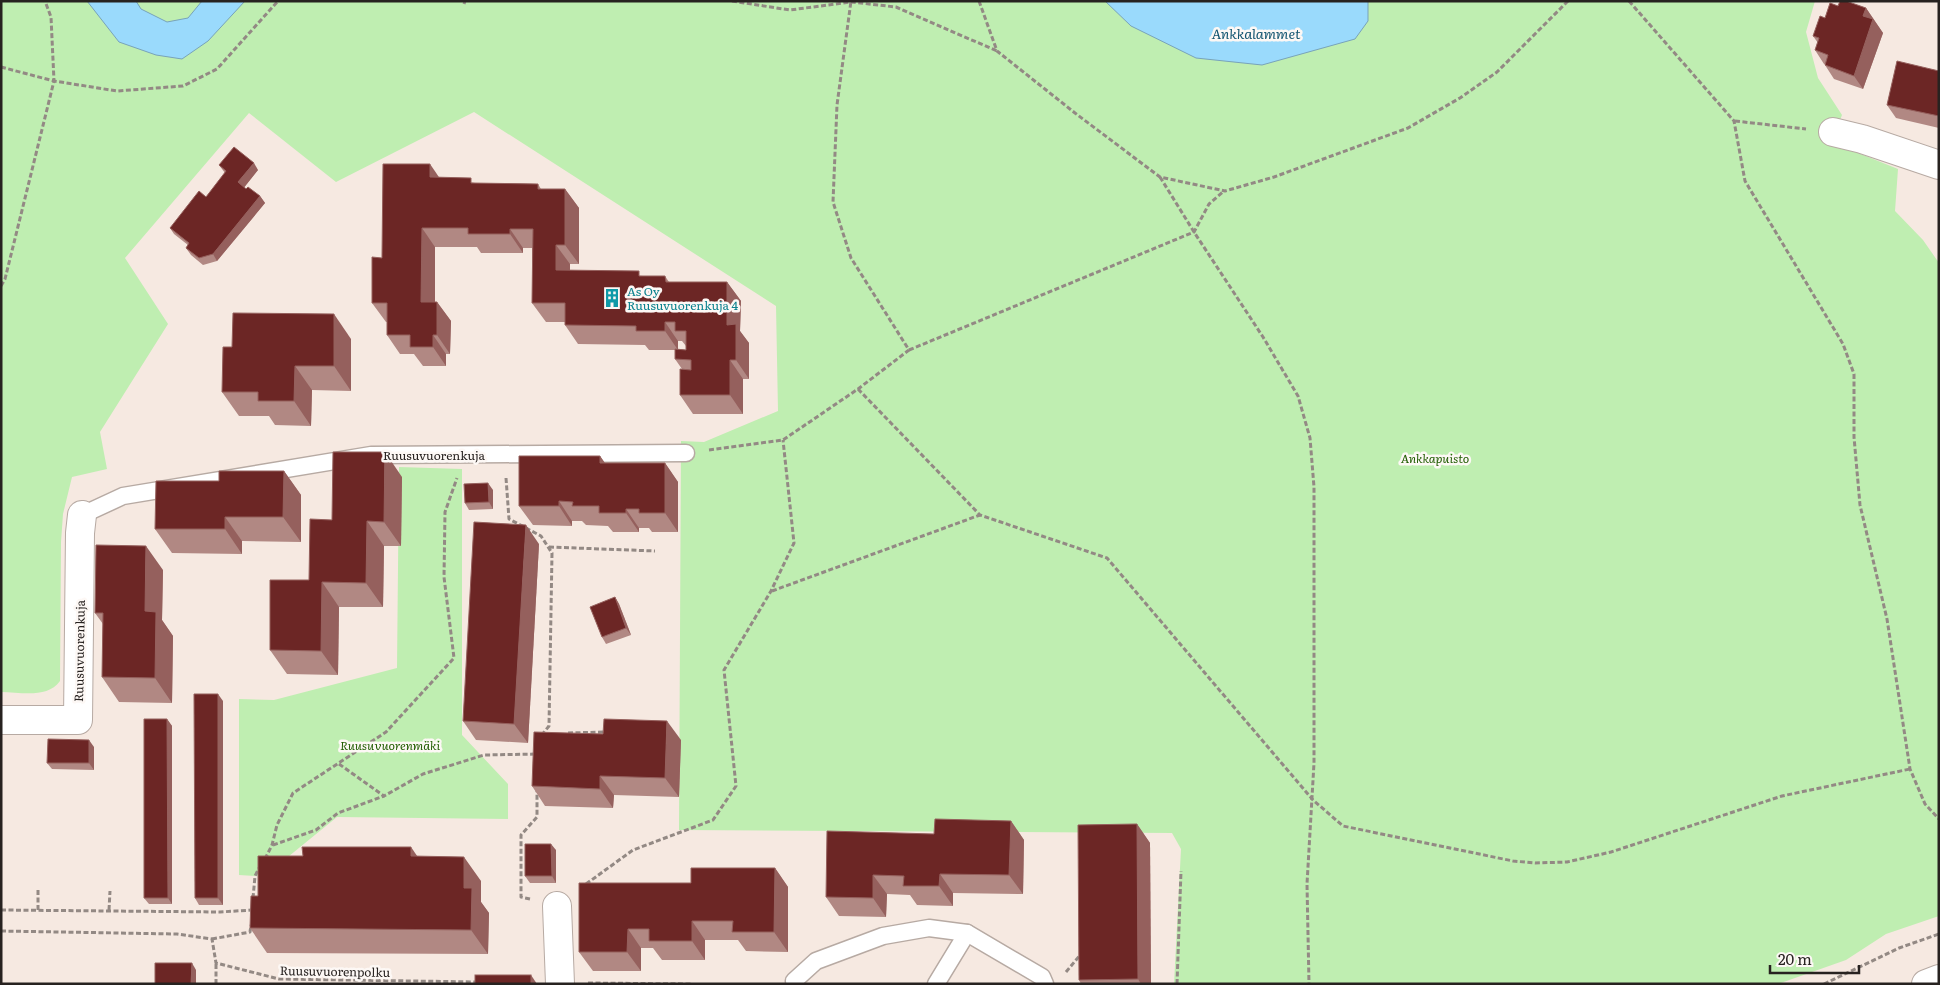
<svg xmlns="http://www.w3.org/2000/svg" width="1940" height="985" font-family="Literata,serif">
	<rect width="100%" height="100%" fill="#f6e9e1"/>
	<g fill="#bfeeb1">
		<path d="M1 1H1815L1806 32 1818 78 1842 115 1831 142 1898 169 1895 211 1923 240 1939 263V916L1886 934 1846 960 1778 984H1174L1181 849 1172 833 679 830 681 441 704 442 778 411 776 306 474 112 336 182 249 113 125 258 168 324 100 432 107 469 72 477 63 514 61 542 60 681C47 699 21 692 1 692Z"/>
		<polygon points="399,467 462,469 462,735 508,784 508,819 337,817 267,874 255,876 239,875 239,699 274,700 397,668"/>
	</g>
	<g fill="#9adafc" stroke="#78a3ba">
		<polygon points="87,1 136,1 141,9 167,22 188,18 202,1 245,1 208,41 182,59 156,55 119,42"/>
		<polygon points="1105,1 1368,1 1368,21 1355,39 1262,65 1196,58 1131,26"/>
	</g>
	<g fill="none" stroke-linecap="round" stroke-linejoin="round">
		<g stroke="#b7aaa3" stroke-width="19">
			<g id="lane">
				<polyline points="82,515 123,496 371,455 686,453"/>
				<polyline points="794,981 816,961 883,936 929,928 967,933 1042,977 1045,984"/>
				<polyline points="936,984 967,933"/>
			</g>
		</g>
		<g stroke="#b7aaa3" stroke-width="30">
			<g id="street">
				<polyline points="1833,132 1862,139 1939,165"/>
				<polyline points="1,720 78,720 80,533 82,515"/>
				<polyline points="557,906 560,984"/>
			</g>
		</g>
		<g stroke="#b7aaa3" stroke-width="30">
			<polyline id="secondary" points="1926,984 1939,979"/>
		</g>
		<g stroke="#938984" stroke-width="3" stroke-dasharray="5 2.5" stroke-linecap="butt">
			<polyline points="732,1 790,10 851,2 896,7 997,51"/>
			<polyline points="979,1 997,51 1075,113 1160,177 1225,191 1274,177 1408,128 1460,98 1497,72 1568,1"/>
			<polyline points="1629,1 1734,121 1745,181 1843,344 1854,374 1854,437 1860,505 1887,619 1910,769 1925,804 1939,819"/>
			<polyline points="464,4 465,1"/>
			<polyline points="1,67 54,81 117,91 183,86 217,69 278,1"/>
			<polyline points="1735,121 1806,129"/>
			<polyline points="1160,177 1194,232 1263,337 1298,396 1310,438 1314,487 1314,763 1307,884 1309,984"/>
			<polyline points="1,286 5,279 54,81 51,17 45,1"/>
			<polyline points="909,350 1194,232 1209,204 1224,191"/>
			<polyline points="858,389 980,515 1107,558 1313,800 1343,826 1513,861 1535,863 1567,862 1611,852 1782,796 1910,769"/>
			<polyline points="709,450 783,440 858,389 909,350 851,258 833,202 837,105 851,1"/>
			<polyline points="506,478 509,519 541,536 552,553 549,726 541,736"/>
			<polyline points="549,547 655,551"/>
			<polyline points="772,591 980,515"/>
			<polyline points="568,733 607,732"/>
			<polyline points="339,764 384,796 423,774 484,755 537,754"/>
			<polyline points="273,845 316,830 338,813 384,796"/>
			<polyline points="265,859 272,845 277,825 293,793 386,732 454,658 444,577 445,512 457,478"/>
			<polyline points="586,884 633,850 713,820 736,786 724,670 771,591 794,543 783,440"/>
			<polyline points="253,898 255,876 259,868"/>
			<polyline points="530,899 521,897 521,835 537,817 537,791"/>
			<polyline points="1,910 220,912 252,910"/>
			<polyline points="38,910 38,889"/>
			<polyline points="109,910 110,891"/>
			<polyline points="1,931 177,934 212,939 216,963 279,979 479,982"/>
			<polyline points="212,939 250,932 251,925"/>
			<polyline points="1066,972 1081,954"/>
			<polyline points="588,983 691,984"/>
			<polyline points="216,984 216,963"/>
			<polyline points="1177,984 1181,871"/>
			<polyline points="1824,984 1899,948 1939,934"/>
		</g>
		<use href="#lane" stroke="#fff" stroke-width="16"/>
		<use href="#street" stroke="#fff" stroke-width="28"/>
		<use href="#secondary" stroke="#fff" stroke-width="28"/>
	</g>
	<g fill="#b18883" fill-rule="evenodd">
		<polygon points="1838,6 1866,8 1883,33 1863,89 1834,79 1825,65 1825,64 1824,64 1815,50 1818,43 1813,36"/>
		<polygon points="1939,71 1939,128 1896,118 1887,105"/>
		<polygon points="219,165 258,170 244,187 260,196 265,203 217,261 203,265 191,255 186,248 188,245 174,234 170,228 206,197 225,173"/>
		<path d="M439 177 475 183 538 184 541 189H565L579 208V264H570V270L643 276H665L669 282H727L741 301 740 331 749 343V379H743V414H693L680 395 682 369 675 359V350H649L645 345 578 344 565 325V322H546L532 303V248H523V253H481L477 247H435V302H437L451 321 450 354H446V366H423L414 354H400L387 335V322H386L372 303 382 258ZM678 341H682L686 346V350L678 349Z"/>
		<polygon points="351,339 351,391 312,390 311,426 275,425 269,416 239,416 222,392 232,347"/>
		<polygon points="600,456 605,463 665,463 678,482 678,532 652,532 649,528 639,528 639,532 613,532 608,526 586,525 582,521 572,521 572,526 533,525 519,506"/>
		<polygon points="284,471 301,495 301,542 242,541 242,554 172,553 155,529 219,481"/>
		<polygon points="402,477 401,546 384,546 383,607 339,607 338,675 287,674 270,650 309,580 332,520"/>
		<polygon points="493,490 493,509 469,510 465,503"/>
		<polygon points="539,544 528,743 476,740 463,721"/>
		<polygon points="163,570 162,620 173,636 172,703 119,702 102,677 103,624 95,613"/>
		<polygon points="615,597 619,604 631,635 606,644 602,637"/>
		<polygon points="223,701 223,905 199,905 195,898"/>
		<polygon points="167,719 172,726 172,904 149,904 144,898"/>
		<polygon points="681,740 679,797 614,795 613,808 545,806 532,786"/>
		<polygon points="94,747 94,770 52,769 47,763"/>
		<polygon points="1011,821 1024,840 1023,894 953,893 953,906 917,905 910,895 887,894 886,917 839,916 826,897 934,834"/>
		<polygon points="1137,824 1150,843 1151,984 1081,984 1079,980"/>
		<polygon points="556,850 556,883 530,883 525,876"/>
		<polygon points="417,856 481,881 481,902 489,913 488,954 267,953 250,928 258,896"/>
		<polygon points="775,868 788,887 788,952 746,951 738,940 705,940 705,960 662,960 653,948 641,948 641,971 593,971 579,952 691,883"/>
	</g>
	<g fill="#95605d">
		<polygon points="1866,8 1883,33 1863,89 1854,76 1863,16"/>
		<polygon points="254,163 258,170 243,189 238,182"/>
		<polygon points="430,164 443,183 430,177"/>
		<polygon points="565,189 579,208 579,264 565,245"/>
		<polygon points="260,196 265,203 217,261 213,254"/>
		<polygon points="422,228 435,247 435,321 421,302"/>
		<polygon points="510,229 523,248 523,253 510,234"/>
		<polygon points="556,245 570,264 570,289 556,270"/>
		<polygon points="727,282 741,301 740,331 749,343 749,379 736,360 727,325"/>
		<polygon points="437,302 451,321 450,354 437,335"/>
		<polygon points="334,314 351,339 351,391 334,366"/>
		<polygon points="665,322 678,341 678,350 665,331"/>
		<polygon points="433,335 446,354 446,366 433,347"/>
		<polygon points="730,360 743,379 743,414 730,395"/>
		<polygon points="295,366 312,390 311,426 294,401"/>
		<polygon points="385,452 402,477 401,546 384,522"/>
		<polygon points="600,456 613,475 600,463"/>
		<polygon points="665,463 678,482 678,532 665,513"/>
		<polygon points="284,471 301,495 301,542 283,517"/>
		<polygon points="488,483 493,490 493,509 489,502"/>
		<polygon points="559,501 572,521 572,526 559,506"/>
		<polygon points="626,509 639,528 639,532 626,513"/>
		<polygon points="225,517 242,541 242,554 225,529"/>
		<polygon points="367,521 384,546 383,607 366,583"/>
		<polygon points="526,525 539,544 528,743 514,724"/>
		<polygon points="146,546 163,570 162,620 173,636 172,703 155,678 145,611"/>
		<polygon points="322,582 339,607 338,675 321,651"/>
		<polygon points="615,597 619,604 631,635 626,628"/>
		<polygon points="218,694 223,701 223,905 218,898"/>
		<polygon points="167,719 172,726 172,904 168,898"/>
		<polygon points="667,721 681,740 679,797 665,778"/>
		<polygon points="89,740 94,747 94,770 89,763"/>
		<polygon points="600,776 614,795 613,808 600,789"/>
		<polygon points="1011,821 1024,840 1023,894 1009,875"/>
		<polygon points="1137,824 1150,843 1151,984 1141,984 1138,979"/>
		<polygon points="551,844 556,850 556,883 552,876"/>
		<polygon points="411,847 428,872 411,856"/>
		<polygon points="464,857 481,881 481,902 489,913 488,954 471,930 464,888"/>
		<polygon points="775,868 788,887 788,952 774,932"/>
		<polygon points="940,874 953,893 953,906 939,886"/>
		<polygon points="873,875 887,894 886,917 873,898"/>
		<polygon points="692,921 705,940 705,960 692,941"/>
		<polygon points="628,929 641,948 641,971 627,952"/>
		<polygon points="192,963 196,970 196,984 191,984"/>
		<polygon points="531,975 537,984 531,984"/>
	</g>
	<g fill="#6c2625" stroke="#95605d">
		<polygon points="1840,1 1846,1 1866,8 1863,16 1873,19 1854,76 1825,65 1828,55 1815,50 1819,38 1813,36 1820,16 1825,18 1830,3 1838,6"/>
		<polygon points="1897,61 1939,71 1939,116 1887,105"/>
		<polygon points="234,147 254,163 238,182 246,189 248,187 260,196 213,254 199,258 186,248 189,243 170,228 199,191 206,197 226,171 219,165"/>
		<polygon points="383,164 430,164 430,177 471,178 471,183 538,184 538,189 565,189 565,245 556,245 556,270 639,271 639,276 665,276 666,282 727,282 727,325 736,324 736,360 730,360 730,395 680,395 680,369 691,370 691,360 675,359 675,349 686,350 686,331 675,331 675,322 665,322 665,331 636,331 636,326 565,325 565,303 532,303 533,229 510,229 510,234 468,234 468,228 422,228 421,302 437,302 437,335 433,335 433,347 410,347 410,335 387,335 387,303 372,303 372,257 382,258"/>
		<polygon points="233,313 334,314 334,366 295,366 294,401 258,401 258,392 222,392 223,347 232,347"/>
		<polygon points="333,452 385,452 384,522 367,521 366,583 322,582 321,651 270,650 270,580 309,580 310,519 332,520"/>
		<polygon points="519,456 600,456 600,463 665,463 665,513 639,513 639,509 626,509 626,513 599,513 599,506 572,506 573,502 559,501 559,506 519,506"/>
		<polygon points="219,471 284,471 283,517 225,517 225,529 155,529 156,481 219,481"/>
		<polygon points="488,483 489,502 465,503 464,484"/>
		<polygon points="474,522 526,525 514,724 463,721"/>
		<polygon points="96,545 146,546 145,611 156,612 155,678 102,677 103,613 95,613"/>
		<polygon points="615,597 626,628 602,637 590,607"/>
		<polygon points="194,694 218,694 218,898 195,898"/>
		<polygon points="144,719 167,719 168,898 144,898"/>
		<polygon points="604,719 667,721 665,778 600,776 600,789 532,786 534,732 603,734"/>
		<polygon points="48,739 89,740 89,763 47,763"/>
		<polygon points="935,819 1011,821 1009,875 940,874 939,886 903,886 904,876 873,875 873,898 826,897 827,831 934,834"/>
		<polygon points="1137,824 1138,979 1079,980 1078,825"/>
		<polygon points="525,844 551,844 552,876 525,876"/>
		<polygon points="302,847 411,847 411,856 464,857 464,888 472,888 471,930 250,928 251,896 258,896 258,856 303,856"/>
		<polygon points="691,868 775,868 774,932 732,932 733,921 692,921 692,941 649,941 649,929 628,929 627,952 579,952 579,883 691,883"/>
		<polygon points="155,963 192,963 191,984 155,984"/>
		<rect x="475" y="975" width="56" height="9"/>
	</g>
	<defs>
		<g id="building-bare" transform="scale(1.5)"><path d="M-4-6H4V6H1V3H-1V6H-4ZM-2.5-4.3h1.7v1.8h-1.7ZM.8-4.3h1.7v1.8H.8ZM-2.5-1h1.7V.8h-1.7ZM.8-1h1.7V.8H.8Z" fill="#0f9aa8" stroke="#fdf8f5" stroke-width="2.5" paint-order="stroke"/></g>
	</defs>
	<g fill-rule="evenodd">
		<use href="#building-bare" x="612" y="298"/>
	</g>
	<g text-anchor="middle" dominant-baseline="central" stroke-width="5" stroke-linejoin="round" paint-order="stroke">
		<g font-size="12" fill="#0d838f" stroke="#fdf8f5" text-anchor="start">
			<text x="627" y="291">As Oy<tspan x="627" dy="14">Ruusuvuorenkuja 4</tspan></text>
		</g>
		<g font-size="12" fill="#272220" stroke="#fdf8f5">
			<text x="434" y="455">Ruusuvuorenkuja</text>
			<text transform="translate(79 651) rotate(-89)">Ruusuvuorenkuja</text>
			<text transform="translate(335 971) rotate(1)">Ruusuvuorenpolku</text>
		</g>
		<g font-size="12" font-style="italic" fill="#215d02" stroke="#fdf8f5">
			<text x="1435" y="458">Ankkapuisto</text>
			<text x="390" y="745">Ruusuvuorenmäki</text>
		</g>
		<g font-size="14" font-style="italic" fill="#125470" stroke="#fdf8f5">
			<text x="1256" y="33">Ankkalammet</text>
		</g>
	</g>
	<rect width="1940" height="985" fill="none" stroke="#272220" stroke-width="5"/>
	<path d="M1770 965v8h89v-8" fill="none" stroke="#272220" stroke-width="2.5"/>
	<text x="1778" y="965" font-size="15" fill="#272220" stroke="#fdf8f5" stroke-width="4" paint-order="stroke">20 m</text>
</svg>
